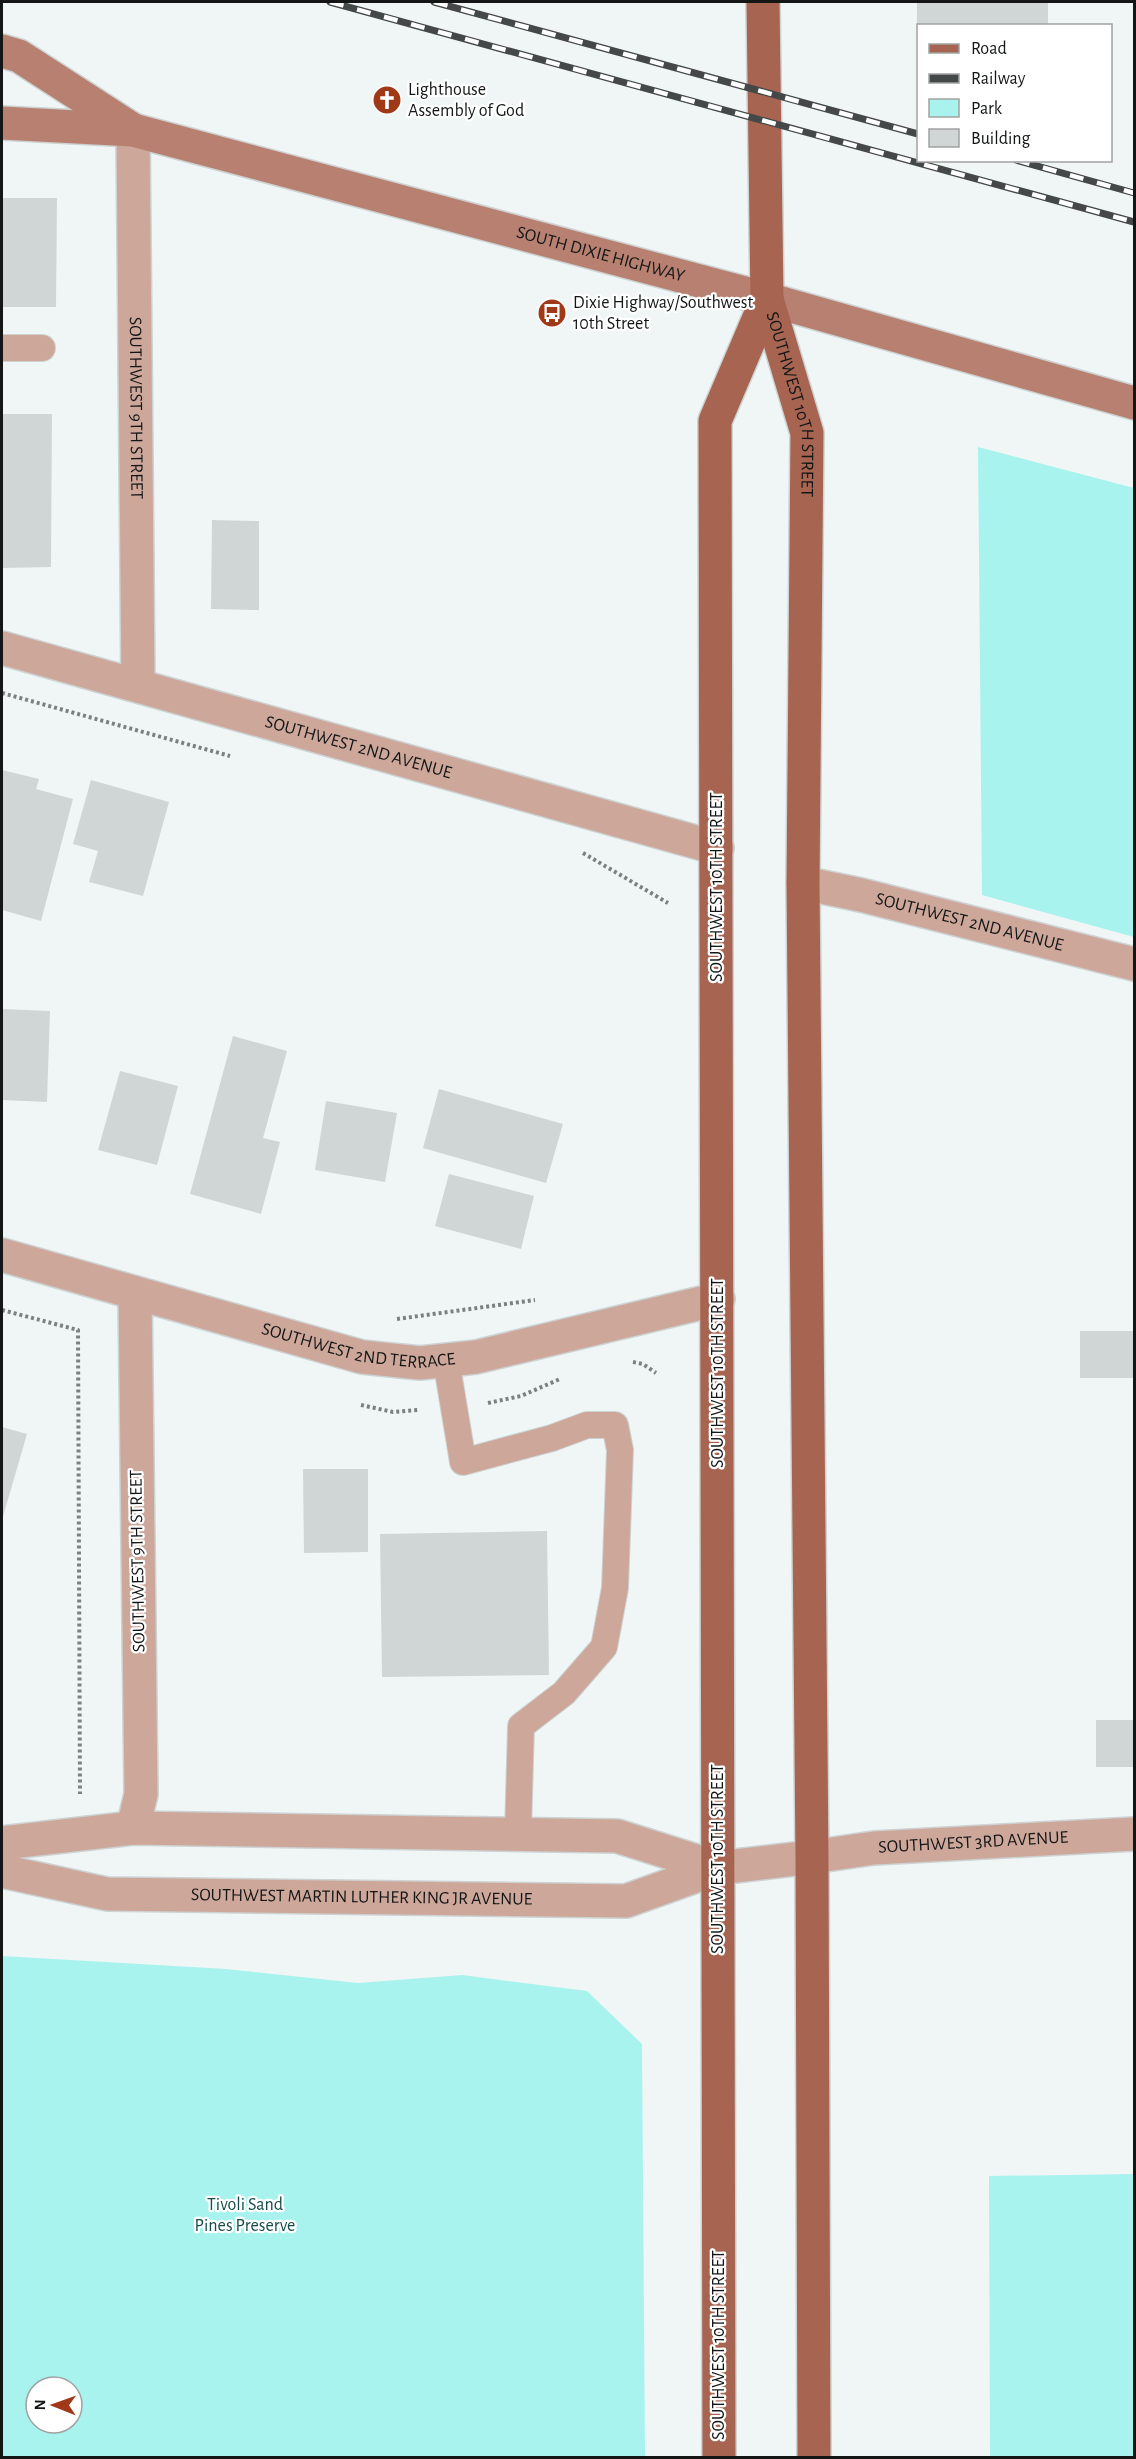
<svg xmlns="http://www.w3.org/2000/svg" width="1136" height="2459" font-family="'Alegreya Sans',sans-serif">
	<rect width="100%" height="100%" fill="#f0f6f6"/>
	<g fill="#a8f3ee" fill-rule="evenodd">
		<polygon points="978,447 1134,488 1134,937 982,895"/>
		<path d="M2 1956 226 1969 358 1983 462 1975 587 1991 642 2044 645 2457H2ZM36 2387H72V2423H36Z"/>
		<polygon points="1134,2174 1134,2457 990,2457 989,2176"/>
	</g>
	<g fill="#d0d6d6">
		<rect x="917" y="2" width="131" height="24"/>
		<polygon points="2,198 57,198 56,307 2,307"/>
		<polygon points="2,414 52,414 51,567 2,568"/>
		<polygon points="212,520 259,521 259,610 211,609"/>
		<polygon points="2,770 39,779 36,789 73,799 41,921 2,910"/>
		<polygon points="91,780 169,802 143,896 89,882 98,851 73,844"/>
		<polygon points="2,1009 50,1011 47,1102 2,1100"/>
		<polygon points="233,1036 287,1051 263,1138 280,1142 261,1214 190,1194"/>
		<polygon points="120,1071 178,1086 157,1165 98,1150"/>
		<polygon points="439,1089 563,1124 546,1183 423,1148"/>
		<polygon points="326,1101 397,1113 385,1182 315,1170"/>
		<polygon points="449,1174 534,1196 521,1249 435,1226"/>
		<rect x="1080" y="1331" width="54" height="47"/>
		<polygon points="2,1427 27,1434 2,1520"/>
		<polygon points="303,1469 368,1469 368,1552 304,1553"/>
		<polygon points="547,1531 549,1675 382,1677 380,1534"/>
		<rect x="1096" y="1720" width="38" height="47"/>
	</g>
	<g fill="none" stroke-linecap="round" stroke-linejoin="round">
		<g stroke="#cdd2d2" stroke-width="28">
			<g id="service">
				<polyline points="2,348 42,348"/>
				<polyline points="446,1360 463,1462 552,1438 587,1425 615,1425 620,1450 615,1588 604,1647 564,1693 521,1726 518,1832"/>
			</g>
		</g>
		<g stroke="#cdd2d2" stroke-width="36">
			<g id="minor">
				<path id="s1" d="M133 130 138 685"/>
				<path id="s2" d="M2 648 717 848"/>
				<path id="s3" d="M803 883 861 895 1134 964"/>
				<path id="s4" d="M2 1255 362 1357 420 1363 476 1357 718 1299"/>
				<polyline points="133,1828 141,1794 135,1293"/>
				<path id="s5" d="M812 1857 874 1848 1134 1834"/>
			</g>
		</g>
		<g stroke="#cdd2d2" stroke-width="36">
			<g id="tertiary">
				<polyline points="2,1843 133,1828 617,1836 718,1868"/>
				<path id="s6" d="M2 1871 107 1894 626 1901 718 1868 812 1857"/>
			</g>
		</g>
		<g stroke="#cdd2d2" stroke-width="36">
			<g id="secondary">
				<polyline points="2,51 19,56 132,129"/>
				<path id="s7" d="M2 123 133 130 767 299 1134 403"/>
			</g>
		</g>
		<g stroke="#cdd2d2" stroke-width="36">
			<g id="primary">
				<path id="s8" d="M763 2 767 299 807 433 803 883 812 1857 814 2458"/>
				<polyline points="719,2458 715,421 767,299"/>
			</g>
		</g>
		<g stroke="#7d8080" stroke-width="4" stroke-dasharray="3 3" stroke-linecap="butt">
			<polyline points="2,693 230,756"/>
			<polyline points="583,853 668,903"/>
			<polyline points="2,1310 78,1330 80,1794"/>
			<polyline points="397,1319 535,1300"/>
			<polyline points="633,1362 643,1364 656,1373"/>
			<polyline points="488,1403 521,1396 560,1379"/>
			<polyline points="361,1405 393,1412 418,1410"/>
		</g>
		<use href="#service" stroke="#cea79b" stroke-width="26"/>
		<use href="#minor" stroke="#cea79b" stroke-width="33"/>
		<use href="#tertiary" stroke="#cea79b" stroke-width="33"/>
		<use href="#secondary" stroke="#b88070" stroke-width="33"/>
		<use href="#primary" stroke="#a76450" stroke-width="33"/>
		<g stroke="#454848" stroke-width="7">
			<g id="rail">
				<polyline points="330,2 1134,222"/>
				<polyline points="434,2 918,134"/>
				<polyline points="1016,160 1134,193"/>
			</g>
		</g>
		<use href="#rail" stroke="#fff" stroke-width="4.5" stroke-dasharray="14" stroke-linecap="butt"/>
	</g>
	<defs>
		<g id="church-disc" transform="scale(1.5)"><circle r="9.5" fill="#a03918" stroke="#fff"/><path d="M-1.2-6h2.4v3.5h3.3v2.4h-3.3V6h-2.4V-.1h-3.3v-2.4h3.3Z" fill="#fff"/></g>
		<g id="bus-disc" transform="scale(1.5)"><circle r="9.5" fill="#a03918" stroke="#fff"/><path d="M-5-6H5V4H4V6H2V4H-2V6H-4V4H-5ZM-3.5-4V0h7V-4ZM-3.5 1.2v1.5H-2V1.2ZM2 1.2v1.5H3.5V1.2Z" fill="#fff"/></g>
	</defs>
	<g fill-rule="evenodd">
		<use href="#church-disc" x="387" y="100"/>
		<use href="#bus-disc" x="552" y="313"/>
	</g>
	<g text-anchor="middle" dominant-baseline="central" stroke-width="4.5" stroke-linejoin="round" paint-order="stroke">
		<g font-size="18" fill="#141616" stroke="#fff" text-anchor="start">
			<text x="408" y="90">Lighthouse<tspan x="408" dy="21">Assembly of God</tspan></text>
			<text x="573" y="303">Dixie Highway/Southwest<tspan x="573" dy="21">10th Street</tspan></text>
		</g>
		<g font-size="18" fill="#141616" stroke="#fff">
			<text stroke="none"><textPath href="#s7" startOffset="615">SOUTH DIXIE HIGHWAY</textPath></text>
			<text stroke="none"><textPath href="#s8" startOffset="406">SOUTHWEST 10TH STREET</textPath></text>
			<text stroke="none"><textPath href="#s1" startOffset="278">SOUTHWEST 9TH STREET</textPath></text>
			<text stroke="none"><textPath href="#s2" startOffset="370">SOUTHWEST 2ND AVENUE</textPath></text>
			<text transform="translate(717 887) rotate(-90)">SOUTHWEST 10TH STREET</text>
			<text stroke="none"><textPath href="#s3" startOffset="171">SOUTHWEST 2ND AVENUE</textPath></text>
			<text stroke="none"><textPath href="#s4" startOffset="369">SOUTHWEST 2ND TERRACE</textPath></text>
			<text transform="translate(718 1373) rotate(-90)">SOUTHWEST 10TH STREET</text>
			<text transform="translate(138 1561) rotate(-91)">SOUTHWEST 9TH STREET</text>
			<text stroke="none"><textPath href="#s5" startOffset="162">SOUTHWEST 3RD AVENUE</textPath></text>
			<text transform="translate(718 1859) rotate(-90)">SOUTHWEST 10TH STREET</text>
			<text stroke="none"><textPath href="#s6" startOffset="362">SOUTHWEST MARTIN LUTHER KING JR AVENUE</textPath></text>
			<text transform="translate(719 2345) rotate(-90)">SOUTHWEST 10TH STREET</text>
		</g>
		<g font-size="18" fill="#164c49" stroke="#fff">
			<text x="245" y="2205">Tivoli Sand<tspan x="245" dy="21">Pines Preserve</tspan></text>
		</g>
	</g>
	<rect width="1136" height="2459" fill="none" stroke="#141616" stroke-width="6"/>
	<rect x="917" y="24" width="195" height="138" fill="#ffffff" stroke="#a1a2a2" stroke-width="1.5"/>
	<rect x="929" y="44" width="30" height="9" fill="#a76450" stroke="#a1a2a2" stroke-width="1.5"/>
	<text x="971" y="54" font-size="18" fill="#141616">Road</text>
	<rect x="929" y="74" width="30" height="9" fill="#454848" stroke="#a1a2a2" stroke-width="1.5"/>
	<text x="971" y="84" font-size="18" fill="#141616">Railway</text>
	<rect x="929" y="99" width="30" height="18" fill="#a8f3ee" stroke="#a1a2a2" stroke-width="1.5"/>
	<text x="971" y="114" font-size="18" fill="#141616">Park</text>
	<rect x="929" y="129" width="30" height="18" fill="#d0d6d6" stroke="#a1a2a2" stroke-width="1.5"/>
	<text x="971" y="144" font-size="18" fill="#141616">Building</text>
	<g transform="translate(54 2405) rotate(271)"><circle r="28" fill="#ffffff" stroke="#a1a2a2" stroke-width="1.5"/>
	<path d="M0-4.5L10 22L0 15L-10 22Z" fill="#a03918"/>
	<text y="-9" font-size="16" font-weight="bold" text-anchor="middle" fill="#141616">N</text>
	</g>
</svg>
